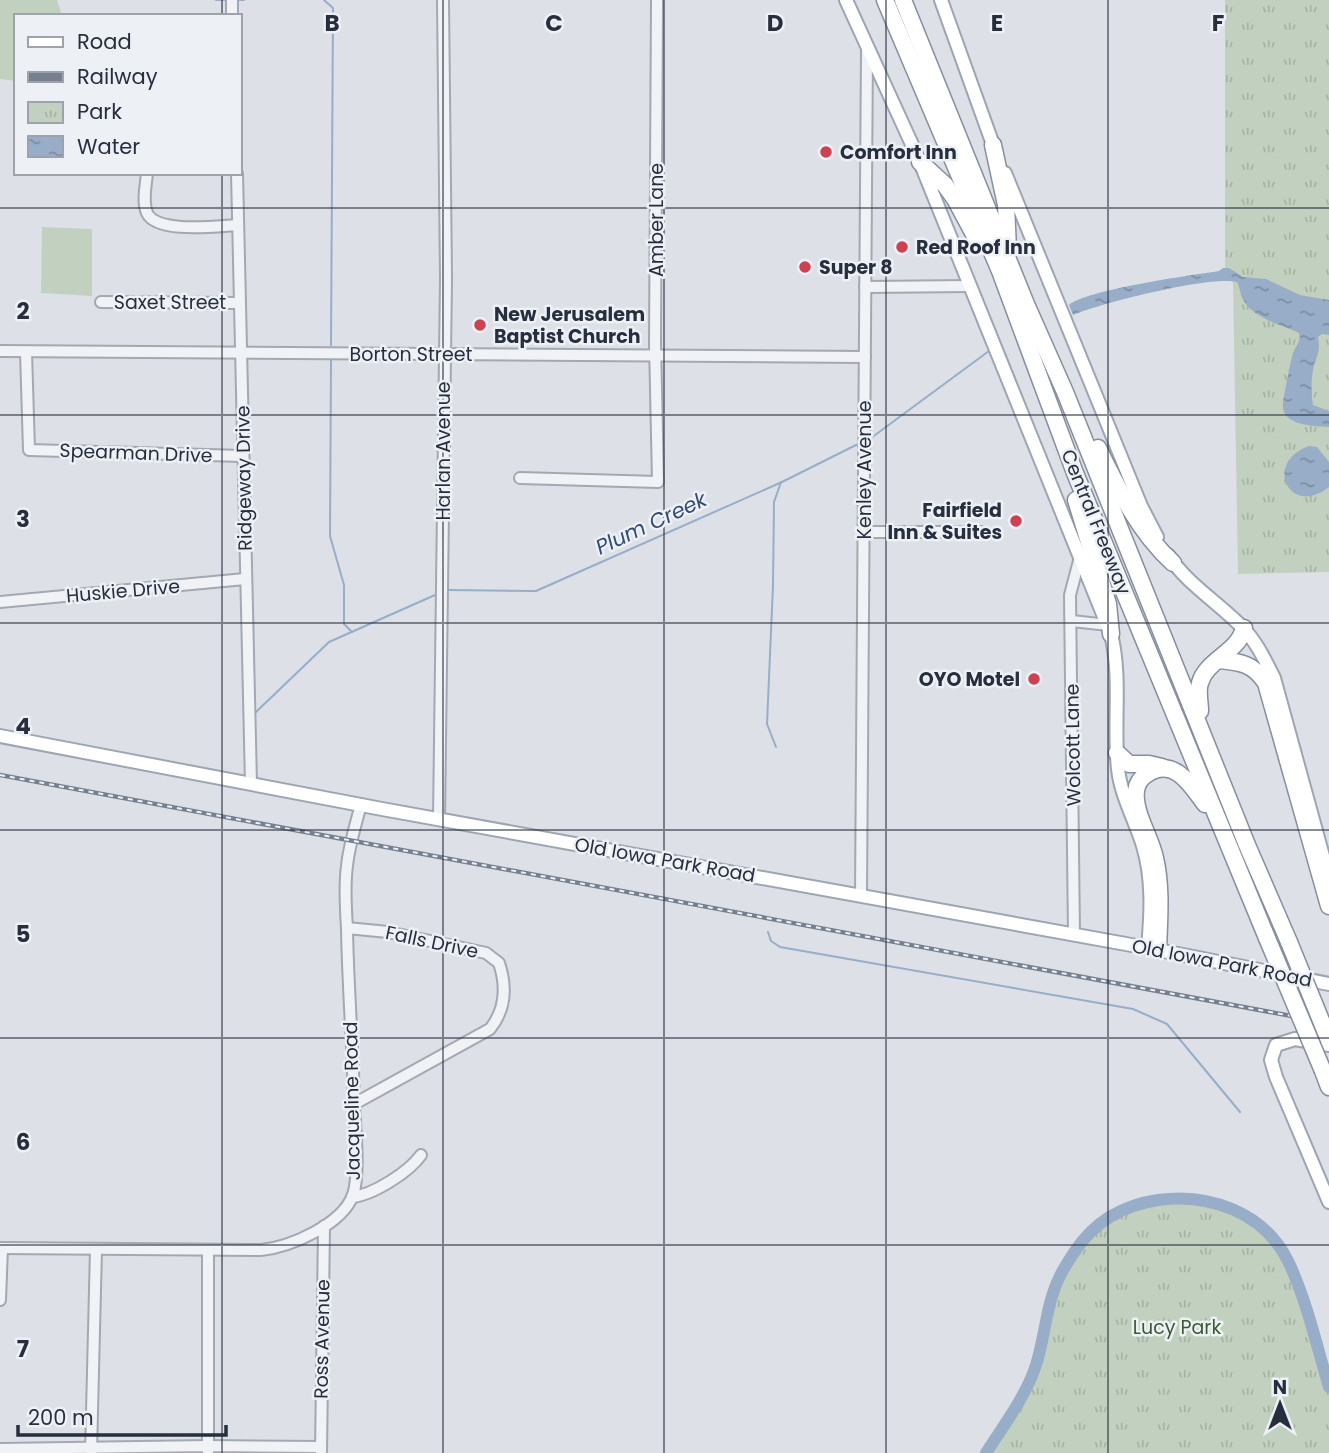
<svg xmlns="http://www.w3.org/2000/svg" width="1329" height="1453" font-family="Poppins,sans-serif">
	<defs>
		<pattern id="park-tufts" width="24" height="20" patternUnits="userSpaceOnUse" patternTransform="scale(1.75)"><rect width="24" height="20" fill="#c2d1bf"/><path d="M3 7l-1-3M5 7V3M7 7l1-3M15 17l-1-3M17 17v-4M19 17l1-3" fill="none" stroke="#a7b4a5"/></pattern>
		<pattern id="water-ripples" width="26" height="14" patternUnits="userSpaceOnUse" patternTransform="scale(1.75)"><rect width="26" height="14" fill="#98adc8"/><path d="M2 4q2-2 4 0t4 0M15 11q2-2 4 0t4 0" fill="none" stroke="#7c8da4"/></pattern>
	</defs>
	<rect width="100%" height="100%" fill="#dde1e7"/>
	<g fill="#c2d1bf">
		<polygon points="0,0 57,0 62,15 16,16 16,81 0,79"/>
		<polygon points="42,227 92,229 92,296 41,293"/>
	</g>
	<g fill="url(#park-tufts)">
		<polygon points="1225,0 1329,0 1329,572 1238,574 1233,283 1225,267"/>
		<polygon points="1166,1199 1206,1199 1239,1211 1266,1231 1287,1260 1312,1328 1329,1387 1329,1453 986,1453 1015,1407 1035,1367 1058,1279 1077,1247 1104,1218 1135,1203"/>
	</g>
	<g fill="url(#water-ripples)">
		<path d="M1223 268H1229L1243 277 1266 279 1300 295 1329 300V335L1322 334 1318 337C1321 353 1316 356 1313 370 1311 382 1311 393 1313 405L1329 411V427C1316 426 1290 426 1284 412 1281 406 1285 392 1286 385 1288 375 1290 363 1293 353 1296 345 1301 342 1299 333 1281 324 1253 319 1242 298 1240 293 1240 287 1237 282 1212 275 1100 303 1073 315L1069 305C1085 290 1192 275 1219 271Z"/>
		<path d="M1309 446 1317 447 1329 462V487C1290 518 1262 463 1309 446Z"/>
	</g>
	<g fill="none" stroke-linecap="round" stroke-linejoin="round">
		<g stroke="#98adc8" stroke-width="2">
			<polyline points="216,0 226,0"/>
			<polyline points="239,0 244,0"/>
			<polyline points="324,0 333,8 331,345"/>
			<polyline points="331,359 330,536 344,585 344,624 352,632"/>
			<polyline points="871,438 989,351"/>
			<polyline points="448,590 536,591 782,482 858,444"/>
			<polyline points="256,712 329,642 435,595"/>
			<polyline points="776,747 767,724 773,585 774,502 781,482"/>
			<polyline points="768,932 771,941 780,947 1133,1009 1167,1024 1240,1112"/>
		</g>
		<path stroke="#98adc8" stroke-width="12" d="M986 1453C1004 1425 1026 1396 1036 1365 1045 1337 1046 1305 1059 1278 1063 1269 1070 1259 1075 1251 1095 1221 1124 1205 1158 1200 1209 1193 1264 1212 1288 1261 1306 1298 1317 1347 1329 1387"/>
		<g stroke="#a3a8b1" stroke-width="14">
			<g id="minor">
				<polyline points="232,0 232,16"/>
				<path d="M147 173C146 185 142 201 147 213 157 234 217 226 238 225"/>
				<polyline points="237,173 251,784"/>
				<polyline points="865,287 970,286"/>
				<polyline points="101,302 239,303"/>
				<polyline points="0,351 865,357"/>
				<polyline points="26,352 29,450 243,456"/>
				<polyline points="520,478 658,482 655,343 657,0"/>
				<polyline points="864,532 981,532"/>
				<polyline points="0,602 245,579"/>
				<polyline points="1072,621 1108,625"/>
				<polyline points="439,819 446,279 443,0"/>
				<polyline points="861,895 867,48"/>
				<path d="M347 928 388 932 486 953 499 963C507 987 506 1009 490 1029L354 1104"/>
				<polyline points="1074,935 1070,595 1080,557"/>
				<path d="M352 1197C373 1195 409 1172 421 1155"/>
				<path d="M0 1248 261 1250C290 1247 342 1225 353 1195 360 1174 355 1128 354 1105 353 1046 348 988 347 929 346 909 344 887 347 866 349 845 356 824 361 804"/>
				<polyline points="208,1251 208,1453"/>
				<polyline points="0,1300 2,1248"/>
				<polyline points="0,1449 208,1446 321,1447"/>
				<polyline points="91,1453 96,1249"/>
				<polyline points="321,1453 324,1226"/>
			</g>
		</g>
		<g stroke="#9da5b3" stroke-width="16">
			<g id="major">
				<path d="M846 0 920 162 1111 634C1122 679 1113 724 1118 769 1121 796 1135 820 1143 846 1153 879 1151 914 1148 948"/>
				<polyline points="941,0 996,153"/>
				<polyline points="1005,173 1141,506 1157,537"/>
				<path d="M1168 555C1187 584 1219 603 1242 627 1256 641 1265 660 1274 678L1329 878"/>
				<polyline points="0,736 382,809 1148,948 1329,984"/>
				<polyline points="1329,1045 1295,1039 1276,1045 1271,1060 1276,1077 1329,1202"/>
			</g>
		</g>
		<g stroke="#858e9e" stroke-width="19">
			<g id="highway">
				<polyline points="885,0 1000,271 1075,473 1267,938"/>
				<polyline points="903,0 1026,304 1065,392 1247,845 1289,942"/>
				<polyline points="993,145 1006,205 1008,249"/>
				<polyline points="920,162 945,185 955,199 976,238"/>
				<path d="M1098 448C1118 489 1139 532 1173 563"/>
				<polyline points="1076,500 1108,604 1111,634"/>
				<path d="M1218 660C1240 662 1253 663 1266 683L1329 906"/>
				<path d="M1200 711C1200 702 1197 691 1200 683 1206 660 1239 652 1244 628"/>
				<polyline points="1117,753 1129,764 1149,764 1162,767"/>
				<path d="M1158 950C1159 920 1162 888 1155 858 1151 838 1133 811 1136 791 1137 784 1140 778 1147 774 1174 756 1191 785 1205 804"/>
				<polyline points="1323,1071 1329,1087"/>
			</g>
		</g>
		<use href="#minor" stroke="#f0f2f6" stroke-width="10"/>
		<use href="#major" stroke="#fff" stroke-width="12"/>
		<use href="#highway" stroke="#fff" stroke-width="16"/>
		<g stroke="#778091" stroke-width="4.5">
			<polyline id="rail" points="0,775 1329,1023"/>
		</g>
		<use href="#rail" stroke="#edf0f5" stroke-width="2" stroke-dasharray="5" stroke-linecap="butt"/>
		<g stroke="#858e9e" stroke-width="19" stroke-linecap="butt">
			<g id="highway-bridge">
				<polyline points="1267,938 1323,1071"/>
				<polyline points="1289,942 1329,1040"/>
			</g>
		</g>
		<use href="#highway-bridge" stroke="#fff" stroke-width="16"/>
	</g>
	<path fill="none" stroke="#272e3e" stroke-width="2" stroke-opacity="0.55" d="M222 0V16M443 0V1453M664 0V1453M886 0V1453M1108 0V1453M222 173V1453M0 208H1329M0 415H1329M0 623H1329M0 830H1329M0 1038H1329M0 1245H1329"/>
	<g fill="#ce4150" stroke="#edf0f5" stroke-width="2.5">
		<circle cx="826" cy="152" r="7"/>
		<circle cx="902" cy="247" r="7"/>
		<circle cx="805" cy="267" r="7"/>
		<circle cx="480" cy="325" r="7"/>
		<circle cx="1016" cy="521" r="7"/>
		<circle cx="1034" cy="679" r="7"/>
	</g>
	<g text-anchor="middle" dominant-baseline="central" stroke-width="5" stroke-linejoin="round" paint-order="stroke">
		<g font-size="19" font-weight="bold" fill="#272e3e" stroke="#edf0f5" text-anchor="start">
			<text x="840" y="152">Comfort Inn</text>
			<text x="916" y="247">Red Roof Inn</text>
			<text x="819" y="267">Super 8</text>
			<text x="494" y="314">New Jerusalem<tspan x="494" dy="22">Baptist Church</tspan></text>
			<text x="1002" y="510" text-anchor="end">Fairfield<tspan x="1002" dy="22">Inn &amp; Suites</tspan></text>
			<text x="1020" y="679" text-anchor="end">OYO Motel</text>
		</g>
		<g font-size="19" fill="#272e3e" stroke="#edf0f5">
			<text transform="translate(656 220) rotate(-90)">Amber Lane</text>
			<text x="170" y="302">Saxet Street</text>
			<text x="411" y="354">Borton Street</text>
			<text transform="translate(443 451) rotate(-90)">Harlan Avenue</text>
			<text transform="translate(136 453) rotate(2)">Spearman Drive</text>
			<text transform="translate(864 470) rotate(-90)">Kenley Avenue</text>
			<text transform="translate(244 478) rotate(-91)">Ridgeway Drive</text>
			<text transform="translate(1096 522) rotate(68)">Central Freeway</text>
			<text transform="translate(123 591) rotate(-5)">Huskie Drive</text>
			<text transform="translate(1073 745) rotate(-91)">Wolcott Lane</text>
			<text transform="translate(665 860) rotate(10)">Old Iowa Park Road</text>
			<text transform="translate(432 942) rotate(12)">Falls Drive</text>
			<text transform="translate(1222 963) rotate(11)">Old Iowa Park Road</text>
			<text transform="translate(352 1101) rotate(-91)">Jacqueline Road</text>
			<text transform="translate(322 1339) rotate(-89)">Ross Avenue</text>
		</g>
		<g font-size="19" fill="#395a34" stroke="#edf0f5">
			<text x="1177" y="1327">Lucy Park</text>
		</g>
		<g font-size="21" font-style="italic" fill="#314b72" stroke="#edf0f5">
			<text transform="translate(651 523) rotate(-25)">Plum Creek</text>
		</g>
	</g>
	<g font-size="23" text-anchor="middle" font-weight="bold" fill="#272e3e" stroke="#edf0f5" stroke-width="5" stroke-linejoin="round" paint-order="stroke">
		<text x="332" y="31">B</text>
		<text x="554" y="31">C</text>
		<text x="775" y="31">D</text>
		<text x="997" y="31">E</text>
		<text x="1218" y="31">F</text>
		<text x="23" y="319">2</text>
		<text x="23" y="527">3</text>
		<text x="23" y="734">4</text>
		<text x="23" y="942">5</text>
		<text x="23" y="1150">6</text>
		<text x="23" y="1357">7</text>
	</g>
	<rect x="14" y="14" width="228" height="161" fill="#edf0f5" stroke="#9ea2ac" stroke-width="2"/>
	<rect x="28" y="37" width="35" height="10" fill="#ffffff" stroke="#9ea2ac" stroke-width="2"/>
	<text x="77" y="49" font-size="21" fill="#272e3e">Road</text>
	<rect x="28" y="72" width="35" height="10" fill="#778091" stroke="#9ea2ac" stroke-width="2"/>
	<text x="77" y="84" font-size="21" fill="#272e3e">Railway</text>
	<rect x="28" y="102" width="35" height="21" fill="url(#park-tufts)" stroke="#9ea2ac" stroke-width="2"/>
	<text x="77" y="119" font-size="21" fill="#272e3e">Park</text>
	<rect x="28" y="136" width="35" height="21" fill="url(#water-ripples)" stroke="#9ea2ac" stroke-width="2"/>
	<text x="77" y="154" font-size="21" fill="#272e3e">Water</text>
	<g transform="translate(1280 1404)" stroke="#edf0f5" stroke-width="5" paint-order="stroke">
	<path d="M0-5L12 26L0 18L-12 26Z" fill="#272e3e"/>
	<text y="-10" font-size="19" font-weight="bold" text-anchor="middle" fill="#272e3e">N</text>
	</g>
	<path d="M18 1425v10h208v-10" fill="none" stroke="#272e3e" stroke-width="3.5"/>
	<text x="28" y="1425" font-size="21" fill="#272e3e" stroke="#edf0f5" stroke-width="5" paint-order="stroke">200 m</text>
</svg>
